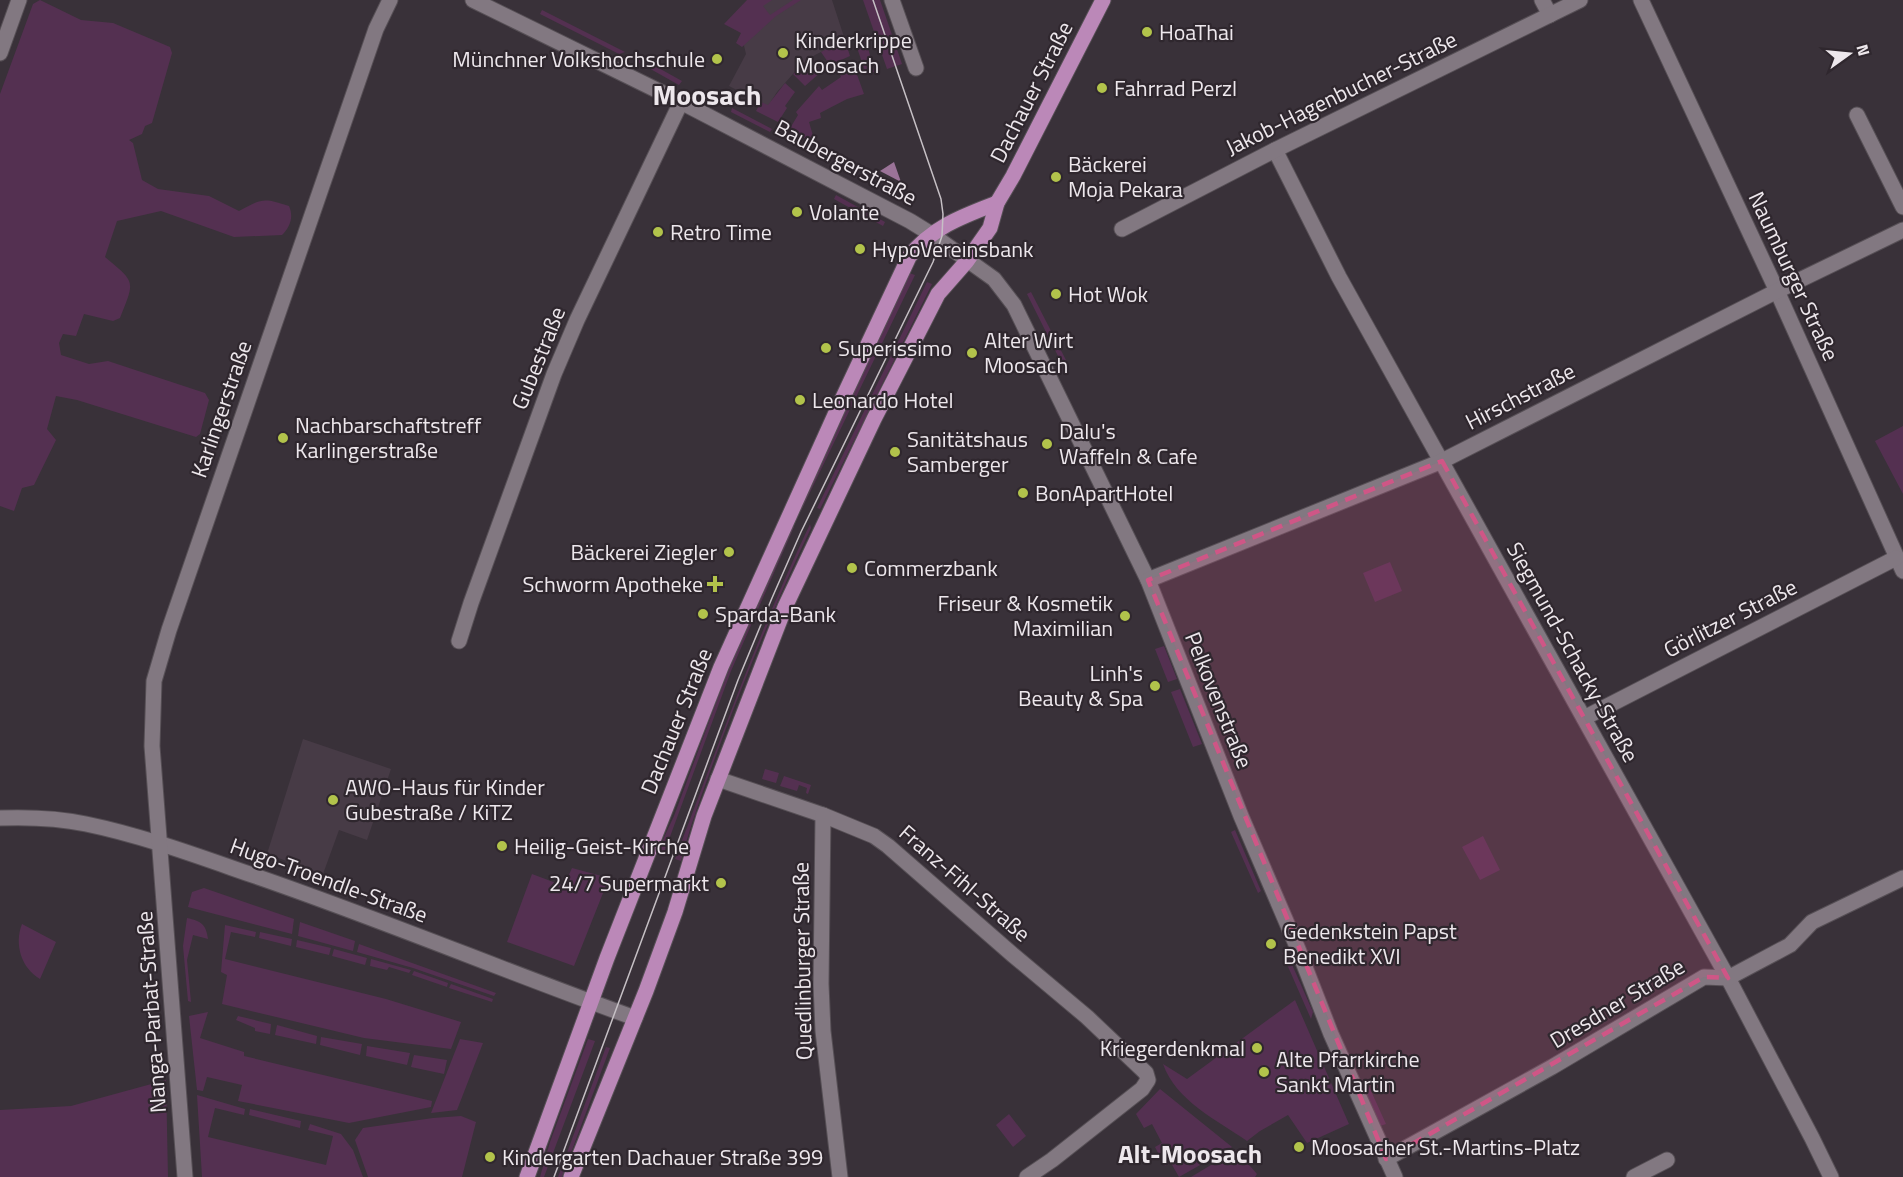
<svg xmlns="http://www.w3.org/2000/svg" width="1903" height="1177" font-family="'Titillium Web',sans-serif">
	<rect width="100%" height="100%" fill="#393139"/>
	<g fill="#473b46">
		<polygon points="750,0 832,0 845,40 815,55 800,66 777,92 768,106 729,86 746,54 736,12"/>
		<polygon points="303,739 391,769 367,840 339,830 323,874 267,854"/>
	</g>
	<g fill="#543051">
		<path d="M40 0 81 20 113 23 170 47 172 53 152 123 145 126 142 134 129 140 133 143 142 180 158 189 209 196 239 211C262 198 264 198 289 206 294 217 290 227 282 235L234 237 161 211 117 221 105 257C136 283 135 280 120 318L113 321 84 314 76 336 63 334 59 343 61 355 89 364 108 361 205 393 209 400 200 434 196 437 77 400 56 396 47 429 56 440 34 485 22 488 14 511 0 506V94L33 4Z"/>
		<polygon points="747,0 772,0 763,6 770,15 793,0 801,0 776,16 742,47 736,43 741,33 724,24"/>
		<polygon points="863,0 880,0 902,64 887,69"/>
		<polygon points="542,10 625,52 619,54 540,14"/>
		<polygon points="865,35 874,72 866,74 854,39"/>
		<polygon points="845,40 850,56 830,65 821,52"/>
		<polygon points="637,56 682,81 679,85 638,62"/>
		<polygon points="812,58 821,72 805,86 793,74"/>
		<polygon points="855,69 864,94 847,99 820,113 821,118 809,122 814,139 813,143 789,130 798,115 796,112 819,86 822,90 841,77 840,75"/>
		<polygon points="785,83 795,92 785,106 787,108 778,122 756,111 761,102 768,105"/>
		<polygon points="732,108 772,129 770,132 731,112"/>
		<polygon points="836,195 885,222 883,226 834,199"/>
		<polygon points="909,273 915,275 801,511 798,510"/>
		<polygon points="927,282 932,284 820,509 817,508"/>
		<polygon points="1031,292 1068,364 1063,366 1027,294"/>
		<polygon points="1903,426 1903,494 1875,441"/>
		<path d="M810 524 811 528C778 597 749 668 722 739 707 780 692 819 681 861L675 859C718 746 758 633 810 524Z"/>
		<polygon points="791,525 794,527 731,671 664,853 658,850 674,816 736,649"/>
		<polygon points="1390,562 1402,591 1375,602 1363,573"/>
		<polygon points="1164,646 1177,679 1168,682 1155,649"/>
		<polygon points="1180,689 1202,744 1193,747 1171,692"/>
		<polygon points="765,769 779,773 776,783 762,779"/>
		<polygon points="784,776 811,785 808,794 806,793 807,788 799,785 797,791 780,786"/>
		<polygon points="1235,830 1261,891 1258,893 1231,832"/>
		<polygon points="1483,836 1500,870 1480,880 1462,847"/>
		<polygon points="572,868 609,878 574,966 507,942 532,874 564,886"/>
		<polygon points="204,888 294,919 292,934 188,907 192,892"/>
		<path d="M187 918C201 921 206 924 208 939L193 935 187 960 191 1002 188 1001 183 946Z"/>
		<polygon points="300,922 355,941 353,951 298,936"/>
		<path d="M22 924 56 942 40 979C21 968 14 944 22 924Z"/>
		<polygon points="225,925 256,932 255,937 231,932 225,959 386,999 461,1022 451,1049 364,1038 222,1004 227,975 221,972"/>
		<polygon points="260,932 292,939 291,946 259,938"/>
		<polygon points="297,940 331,948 329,955 296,947"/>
		<polygon points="359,944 496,993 494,996 413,968 357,952"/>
		<polygon points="334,949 367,958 365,965 332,956"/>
		<polygon points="1286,951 1313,1012 1311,1019 1282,953"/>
		<polygon points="371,959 411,970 409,973 389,967 387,970 370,966"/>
		<polygon points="414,971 448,983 447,987 412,975"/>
		<polygon points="451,984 493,999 492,1002 449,988"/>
		<path d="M1295 1000 1349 1124 1307 1143 1288 1115 1260 1131 1247 1141C1217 1120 1176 1101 1163 1064L1187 1079Z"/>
		<polygon points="208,1012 200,1038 244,1052 244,1056 432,1101 431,1107 349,1123 238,1101 242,1085 207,1077 203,1091 197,1090 189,1016"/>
		<polygon points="238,1016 271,1024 270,1034 255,1031 255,1028 236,1020"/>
		<polygon points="277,1025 317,1036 316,1044 275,1035"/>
		<polygon points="321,1037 362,1044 360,1055 320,1045"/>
		<polygon points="460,1039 483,1043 457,1110 431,1113"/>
		<polygon points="588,1039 595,1041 544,1177 540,1177 550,1142"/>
		<polygon points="367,1046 410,1053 407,1065 366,1056"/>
		<polygon points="606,1047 610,1048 562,1177 558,1177"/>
		<polygon points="414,1055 447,1060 444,1074 411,1067"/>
		<polygon points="166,1080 168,1177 0,1177 0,1110 71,1106"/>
		<polygon points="1366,1080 1386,1124 1380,1126 1361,1082"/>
		<polygon points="1160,1089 1232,1147 1179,1177 1171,1163 1165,1166 1155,1147 1162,1143 1152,1124 1144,1128 1136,1114"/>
		<polygon points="197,1095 245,1109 244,1115 215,1108 208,1137 326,1165 333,1136 308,1130 310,1124 341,1134 353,1150 363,1177 202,1177"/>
		<polygon points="250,1109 301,1121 300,1128 249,1115"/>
		<polygon points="1009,1114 1026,1136 1013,1147 996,1125"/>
		<polygon points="461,1116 476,1122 462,1177 368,1177 355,1140 363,1128 433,1118"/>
		<polygon points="1236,1150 1257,1174 1255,1177 1191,1177"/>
	</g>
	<polygon fill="#9b7398" points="894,162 901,182 880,171"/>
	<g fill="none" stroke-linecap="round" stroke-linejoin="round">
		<g stroke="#564f55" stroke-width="17">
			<g id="minor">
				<polyline points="473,0 681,102 910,221 931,234 994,279 1014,305 1148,580 1241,816 1298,949 1331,1034 1395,1177"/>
				<polyline points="892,0 916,68"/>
				<polyline points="1542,0 1550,15"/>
				<polyline points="1641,0 1777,291 1903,571"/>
				<polyline points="0,53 19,0"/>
				<polyline points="1857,115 1903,207"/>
				<polyline points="1275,150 1339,277 1728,978 1812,1138 1831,1177"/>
				<polyline points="1122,229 1275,150 1580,0"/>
				<polyline points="1148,580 1442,461 1777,291 1903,230"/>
				<polyline points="459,641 471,603 554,374 577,320 681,102"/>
				<polyline points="1584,718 1896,558"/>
				<polyline points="718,779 823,815 874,836 888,846 1013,955 1087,1017 1146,1073 1148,1080 1142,1089 1052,1160 1027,1177"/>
				<polyline points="823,815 821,984 823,1031 840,1177"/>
				<path d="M0 818C28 817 58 818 86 824 144 836 200 857 255 876 383 920 507 972 635 1018"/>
				<polyline points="1386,1159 1552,1067 1704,977 1728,978 1790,945 1812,922 1903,878"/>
				<polyline points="185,1177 152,746 154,681 169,630 376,29 390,0"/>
				<polyline points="1634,1177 1667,1160"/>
			</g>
		</g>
		<g stroke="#564f55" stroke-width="17">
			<g id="major">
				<path d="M527 1177 607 958 721 667 838 408 909 257C932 227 963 216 997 203"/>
				<polyline points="571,1177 646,991 675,912 704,816 785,607 874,419 938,294 967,261 990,228 997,203 1013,176 1103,0"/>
			</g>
		</g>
		<use href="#minor" stroke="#827881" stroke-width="15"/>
		<use href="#major" stroke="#bb88b8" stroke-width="15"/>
		<polyline stroke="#c6c0c5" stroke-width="1.5" points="554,1177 738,680 772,598 801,532 933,262 942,236 943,214 941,199 873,0"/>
	</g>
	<path fill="#cf5686" fill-opacity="0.2" stroke="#cf5686" stroke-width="4.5" stroke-dasharray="12 8" stroke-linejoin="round" d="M1442 461 1728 978 1704 977 1386 1159 1148 580Z"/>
	<g fill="#b2c34b" stroke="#2f272e" stroke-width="2">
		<circle cx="1147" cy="32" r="6"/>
		<circle cx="783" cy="53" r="6"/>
		<circle cx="717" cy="59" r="6"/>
		<circle cx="1102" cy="88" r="6"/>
		<circle cx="1056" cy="177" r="6"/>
		<circle cx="797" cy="212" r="6"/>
		<circle cx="658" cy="232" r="6"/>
		<circle cx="860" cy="249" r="6"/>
		<circle cx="1056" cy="294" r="6"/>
		<circle cx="826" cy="348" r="6"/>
		<circle cx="972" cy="353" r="6"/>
		<circle cx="800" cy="400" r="6"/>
		<circle cx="283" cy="438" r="6"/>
		<circle cx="1047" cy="444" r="6"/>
		<circle cx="895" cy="452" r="6"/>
		<circle cx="1023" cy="493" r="6"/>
		<circle cx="729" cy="552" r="6"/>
		<circle cx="852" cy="568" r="6"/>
		<path d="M712 575h6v6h6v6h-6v6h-6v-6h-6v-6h6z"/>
		<circle cx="703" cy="614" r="6"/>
		<circle cx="1125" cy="616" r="6"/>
		<circle cx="1155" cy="686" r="6"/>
		<circle cx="333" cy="800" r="6"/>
		<circle cx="502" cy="846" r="6"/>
		<circle cx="721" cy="883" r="6"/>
		<circle cx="1271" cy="944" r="6"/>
		<circle cx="1257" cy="1048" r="6"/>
		<circle cx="1264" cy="1072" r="6"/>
		<circle cx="1299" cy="1147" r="6"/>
		<circle cx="490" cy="1157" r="6"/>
	</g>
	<g text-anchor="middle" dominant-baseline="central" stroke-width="4.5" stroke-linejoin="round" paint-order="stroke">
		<g font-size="22" fill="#ede7ec" stroke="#2f272e" text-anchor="start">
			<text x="1159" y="32">HoaThai</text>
			<text x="795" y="40">Kinderkrippe<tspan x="795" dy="25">Moosach</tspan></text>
			<text x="705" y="59" text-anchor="end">Münchner Volkshochschule</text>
			<text x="1114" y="88">Fahrrad Perzl</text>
			<text x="1068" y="164">Bäckerei<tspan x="1068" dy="25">Moja Pekara</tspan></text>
			<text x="809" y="212">Volante</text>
			<text x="670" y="232">Retro Time</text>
			<text x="872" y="249">HypoVereinsbank</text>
			<text x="1068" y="294">Hot Wok</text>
			<text x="984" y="340">Alter Wirt<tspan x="984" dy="25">Moosach</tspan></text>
			<text x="838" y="348">Superissimo</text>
			<text x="812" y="400">Leonardo Hotel</text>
			<text x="295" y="425">Nachbarschaftstreff<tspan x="295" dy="25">Karlingerstraße</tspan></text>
			<text x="1059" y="431">Dalu's<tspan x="1059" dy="25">Waffeln &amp; Cafe</tspan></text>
			<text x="907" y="439">Sanitätshaus<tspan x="907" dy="25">Samberger</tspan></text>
			<text x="1035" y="493">BonApartHotel</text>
			<text x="717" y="552" text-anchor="end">Bäckerei Ziegler</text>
			<text x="864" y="568">Commerzbank</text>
			<text x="703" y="584" text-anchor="end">Schworm Apotheke</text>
			<text x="1113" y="603" text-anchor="end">Friseur &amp; Kosmetik<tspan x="1113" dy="25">Maximilian</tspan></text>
			<text x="715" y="614">Sparda-Bank</text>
			<text x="1143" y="673" text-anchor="end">Linh's<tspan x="1143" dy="25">Beauty &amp; Spa</tspan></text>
			<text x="345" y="787">AWO-Haus für Kinder<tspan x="345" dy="25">Gubestraße / KiTZ</tspan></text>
			<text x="514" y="846">Heilig-Geist-Kirche</text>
			<text x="709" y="883" text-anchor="end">24/7 Supermarkt</text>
			<text x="1283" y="931">Gedenkstein Papst<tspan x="1283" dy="25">Benedikt XVI</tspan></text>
			<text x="1245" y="1048" text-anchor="end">Kriegerdenkmal</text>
			<text x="1276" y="1059">Alte Pfarrkirche<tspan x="1276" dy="25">Sankt Martin</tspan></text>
			<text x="1311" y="1147">Moosacher St.-Martins-Platz</text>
			<text x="502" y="1157">Kindergarten Dachauer Straße 399</text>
		</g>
		<g font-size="22" fill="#ede7ec" stroke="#2f272e">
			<text transform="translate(1031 92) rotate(-63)">Dachauer Straße</text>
			<text transform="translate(1341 93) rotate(-26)">Jakob-Hagenbucher-Straße</text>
			<text transform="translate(846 162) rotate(28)">Baubergerstraße</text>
			<text transform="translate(1794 276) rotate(65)">Naumburger Straße</text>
			<text transform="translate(538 358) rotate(-68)">Gubestraße</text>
			<text transform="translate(1520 396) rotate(-27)">Hirschstraße</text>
			<text transform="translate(221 409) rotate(-71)">Karlingerstraße</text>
			<text transform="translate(1730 618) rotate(-27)">Görlitzer Straße</text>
			<text transform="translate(1573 652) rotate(61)">Siegmund-Schacky-Straße</text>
			<text transform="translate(1219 700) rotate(68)">Pelkovenstraße</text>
			<text transform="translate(676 721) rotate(-68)">Dachauer Straße</text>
			<text transform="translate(329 880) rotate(20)">Hugo-Troendle-Straße</text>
			<text transform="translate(965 883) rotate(41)">Franz-Fihl-Straße</text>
			<text transform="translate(802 961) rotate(-91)">Quedlinburger Straße</text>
			<text transform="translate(1617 1003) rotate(-31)">Dresdner Straße</text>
			<text transform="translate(151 1012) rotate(-94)">Nanga-Parbat-Straße</text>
		</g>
		<g font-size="26" font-weight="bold" fill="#ede7ec" stroke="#2f272e">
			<text x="1190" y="1153">Alt-Moosach</text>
		</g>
		<g font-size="28" font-weight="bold" fill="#ede7ec" stroke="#2f272e">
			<text x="707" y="94">Moosach</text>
		</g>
	</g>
	<g transform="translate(1849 54) rotate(75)" stroke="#2f272e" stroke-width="4.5" paint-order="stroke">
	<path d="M0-4.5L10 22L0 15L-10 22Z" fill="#ede7ec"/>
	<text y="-9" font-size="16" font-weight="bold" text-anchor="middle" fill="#ede7ec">N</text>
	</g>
</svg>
